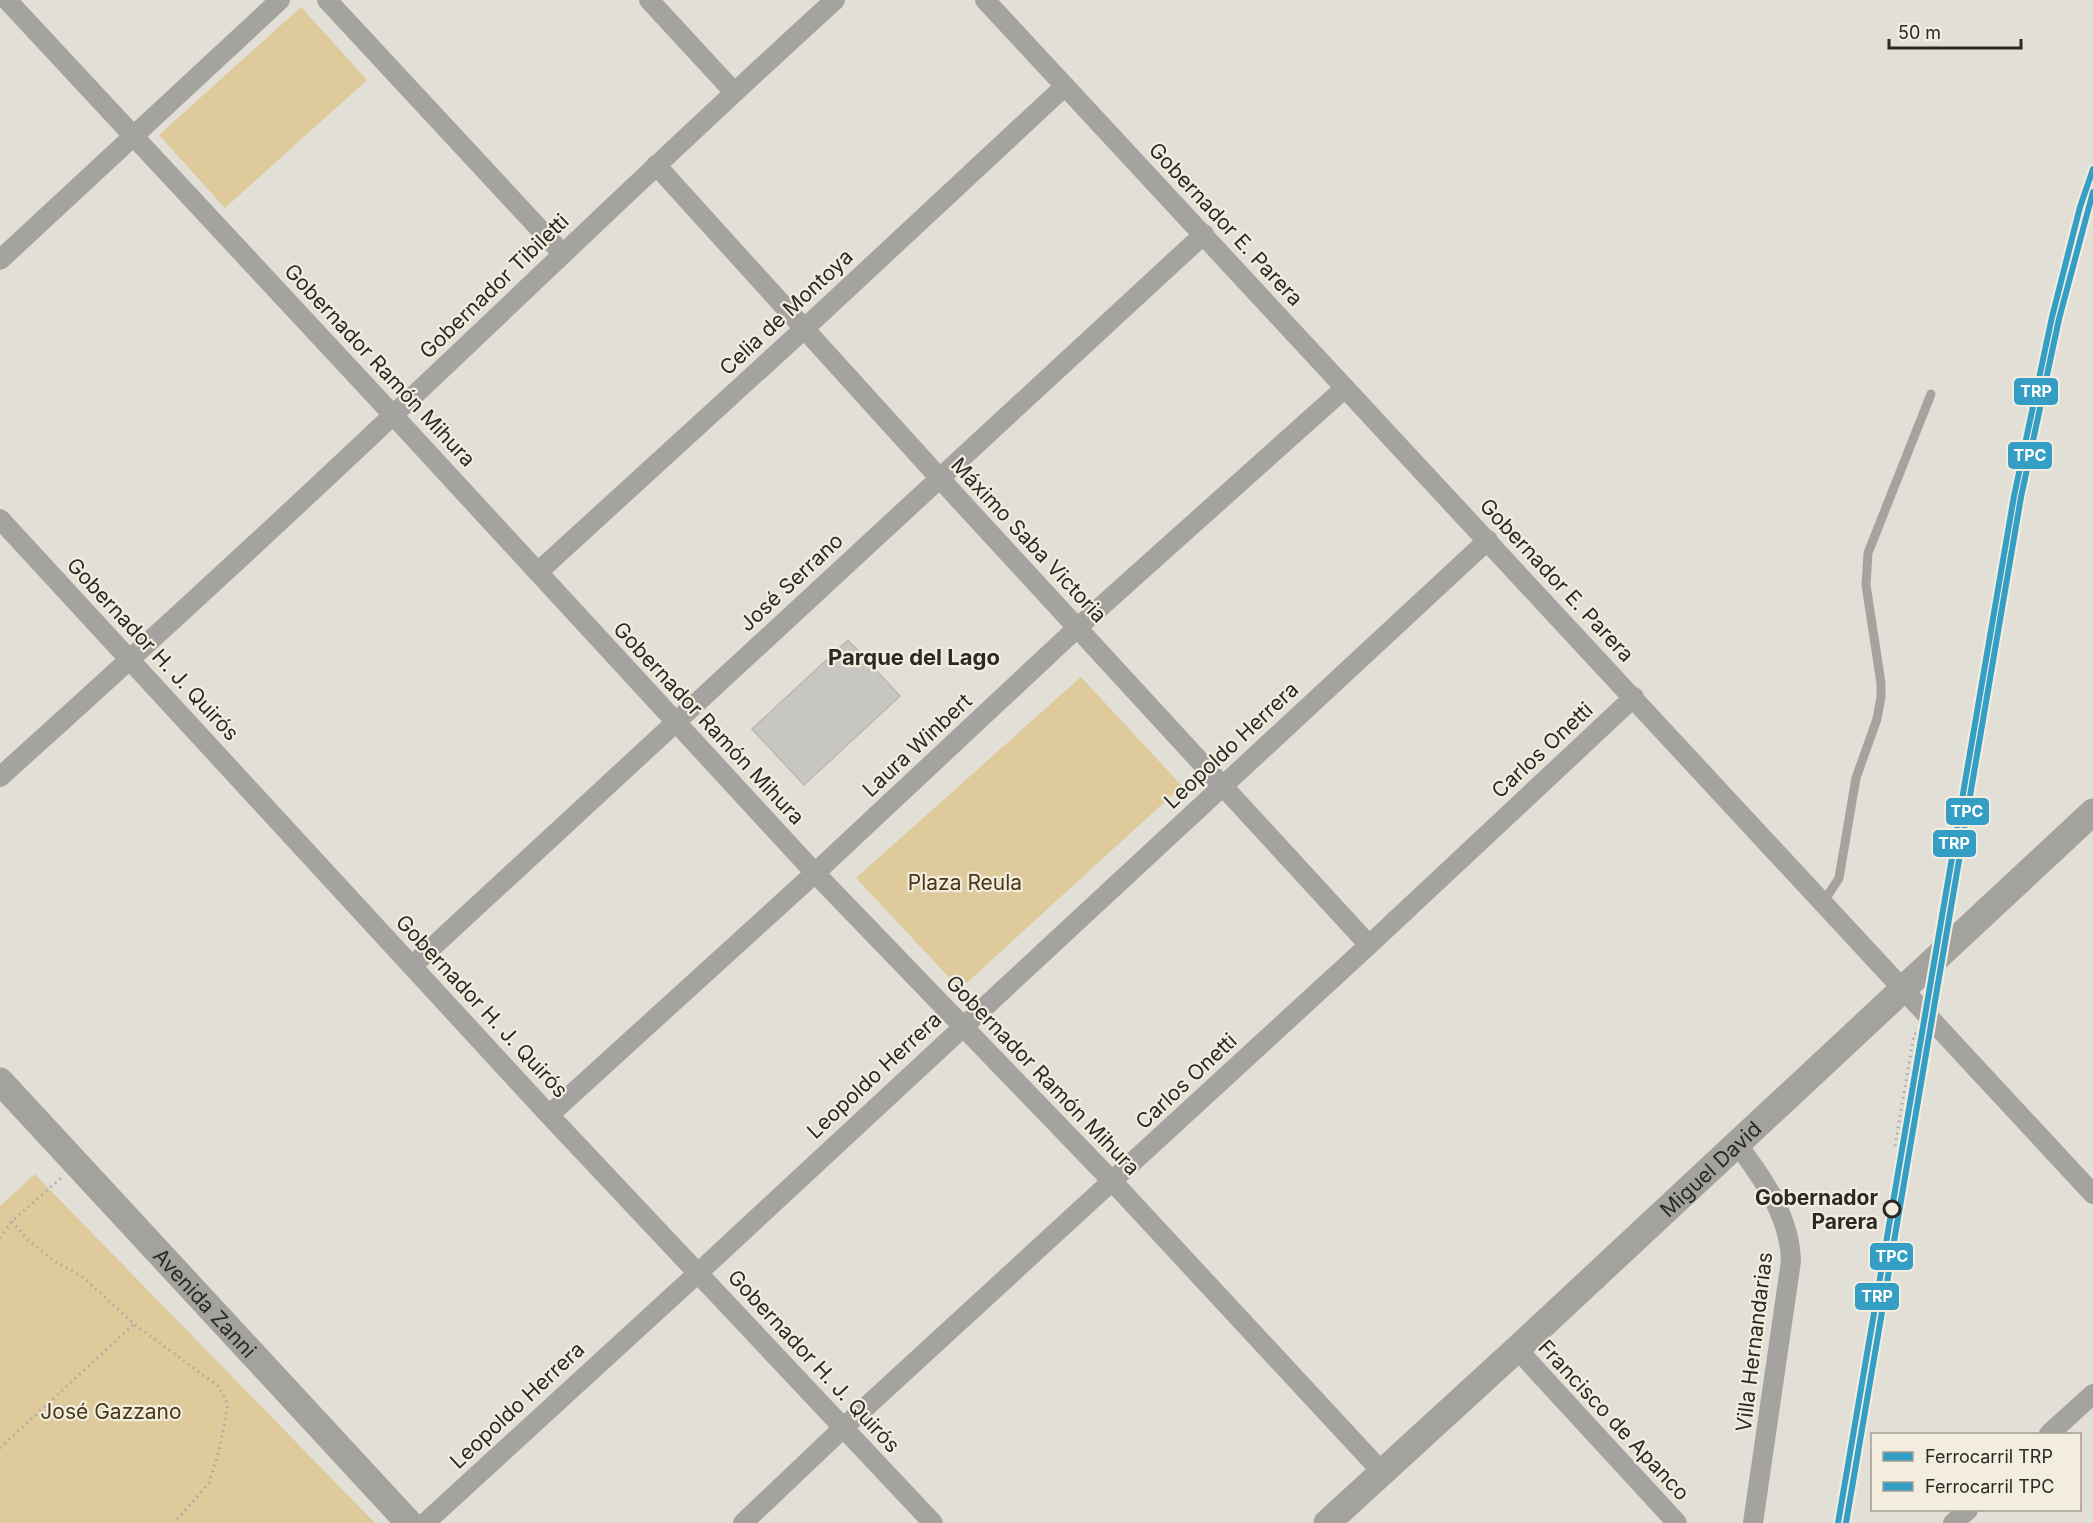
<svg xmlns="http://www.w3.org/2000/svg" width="2093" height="1523" font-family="Inter,sans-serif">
	<rect width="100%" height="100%" fill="#e2dfd7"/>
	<g fill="#deca9a">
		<polygon points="301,7 367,80 225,208 159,135"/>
		<polygon points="1081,677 1182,786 960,989 856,878"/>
		<polygon points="35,1174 49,1189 375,1523 0,1523 0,1206"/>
	</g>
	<polygon fill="#c8c6c0" stroke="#bab8b2" stroke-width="1.5" points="848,640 900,696 804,785 752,729"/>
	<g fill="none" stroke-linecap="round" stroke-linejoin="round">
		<g stroke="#aaa8a4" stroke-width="3" stroke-dasharray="1.5 4.5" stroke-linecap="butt">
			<polyline points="1895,1146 1914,1034 1918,1033"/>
			<polyline points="12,1221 28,1240 53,1260 84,1278 134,1324 218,1386 228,1404 219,1451 209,1483 174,1523"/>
			<polyline points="0,1238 12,1221 61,1178"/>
			<polyline points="0,1448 134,1324"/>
		</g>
		<polyline stroke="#a4a39f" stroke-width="9" points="1823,903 1839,878 1856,778 1877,719 1881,697 1881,683 1866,585 1868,553 1931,394"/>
		<g stroke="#a4a39f" stroke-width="20">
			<polyline points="7,0 393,415 815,873 1112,1181 1382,1472"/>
			<polyline points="327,0 562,253"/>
			<polyline points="649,0 734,92"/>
			<path d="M985 0C1356 396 1723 796 2093 1194"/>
			<polyline points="656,165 955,495 1369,945"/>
			<polyline points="0,260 280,0"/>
			<polyline points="0,519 549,1115 933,1523"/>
			<polyline points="538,572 804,329 1065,86"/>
			<path d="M0 777C132 658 263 538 392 416 540 277 685 136 835 0"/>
			<polyline points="412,966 1204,234"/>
			<polyline points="549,1115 815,873 1077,628 1345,388"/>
			<path d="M1737 1144C1763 1178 1790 1217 1791 1261L1753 1523"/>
			<polyline points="1517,1349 1677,1523"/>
			<polyline points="2049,1434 2093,1394"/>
			<polyline points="425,1523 698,1273 1488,540"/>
			<polyline points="743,1523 843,1428 1369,945 1634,697"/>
			<polyline points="1953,1523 1968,1510"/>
		</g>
		<g stroke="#a3a29d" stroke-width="27">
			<path id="s1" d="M0 1081 409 1523"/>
			<path id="s2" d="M1327 1523 1517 1349 2093 812"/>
		</g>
		<g stroke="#f3ede0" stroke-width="10">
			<polyline id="rail-1" points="1838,1523 2014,496 2052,317 2080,207 2093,169"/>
		</g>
		<g stroke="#f3ede0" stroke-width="10">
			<polyline id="rail-2" points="1846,1523 2021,497 2059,319 2093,192"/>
		</g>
		<use href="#rail-1" stroke="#359ec5" stroke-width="6"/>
		<use href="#rail-2" stroke="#359ec5" stroke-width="6"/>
	</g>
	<circle fill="#f3ede0" stroke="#2b2924" stroke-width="3" cx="1892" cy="1209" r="8"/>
	<g text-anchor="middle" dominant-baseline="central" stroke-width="4.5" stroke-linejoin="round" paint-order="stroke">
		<g font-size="21" fill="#2b2924" stroke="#f3ede0">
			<text transform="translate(1226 224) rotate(47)">Gobernador E. Parera</text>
			<text transform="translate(494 286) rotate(-44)">Gobernador Tibiletti</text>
			<text transform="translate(786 312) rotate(-43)">Celia de Montoya</text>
			<text transform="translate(380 365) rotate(47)">Gobernador Ramón Mihura</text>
			<text transform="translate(1029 540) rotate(47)">Máximo Saba Victoria</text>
			<text transform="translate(1557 580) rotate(47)">Gobernador E. Parera</text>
			<text transform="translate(791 582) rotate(-43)">José Serrano</text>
			<text transform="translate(153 649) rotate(47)">Gobernador H. J. Quirós</text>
			<text transform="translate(709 723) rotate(47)">Gobernador Ramón Mihura</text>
			<text transform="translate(917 745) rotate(-43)">Laura Winbert</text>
			<text transform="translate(1231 745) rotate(-43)">Leopoldo Herrera</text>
			<text transform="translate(1542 750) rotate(-43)">Carlos Onetti</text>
			<text transform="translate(482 1006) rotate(47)">Gobernador H. J. Quirós</text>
			<text transform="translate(874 1075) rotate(-43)">Leopoldo Herrera</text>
			<text transform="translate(1043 1075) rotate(46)">Gobernador Ramón Mihura</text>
			<text transform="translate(1186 1081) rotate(-43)">Carlos Onetti</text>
			<text stroke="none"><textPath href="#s2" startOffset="522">Miguel David</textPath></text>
			<text stroke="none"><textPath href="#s1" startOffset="302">Avenida Zanni</textPath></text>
			<text transform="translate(1754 1342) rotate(-83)">Villa Hernandarias</text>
			<text transform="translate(814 1361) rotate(47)">Gobernador H. J. Quirós</text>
			<text transform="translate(517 1405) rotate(-43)">Leopoldo Herrera</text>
			<text transform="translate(1614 1420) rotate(47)">Francisco de Apanco</text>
		</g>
		<g font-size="21" fill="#493a15" stroke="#f3ede0">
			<text x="965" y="882">Plaza Reula</text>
			<text x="111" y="1411">José Gazzano</text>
		</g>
		<g font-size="21" font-weight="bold" fill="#2b2924" stroke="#f3ede0" text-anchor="end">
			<text x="1878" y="1197">Gobernador<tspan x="1878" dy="24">Parera</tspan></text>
		</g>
		<g font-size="22" font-weight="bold" fill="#2b2924" stroke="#f3ede0">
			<text x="914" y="657">Parque del Lago</text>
		</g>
	</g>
	<g stroke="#f3ede0" stroke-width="2">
		<rect x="2013" y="377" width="46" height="29" rx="6" fill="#359ec5"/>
		<rect x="2007" y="441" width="46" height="29" rx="6" fill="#359ec5"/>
		<rect x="1945" y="797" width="45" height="29" rx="6" fill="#359ec5"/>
		<rect x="1932" y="829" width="45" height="29" rx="6" fill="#359ec5"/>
		<rect x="1869" y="1242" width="45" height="29" rx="6" fill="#359ec5"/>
		<rect x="1854" y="1282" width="46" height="29" rx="6" fill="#359ec5"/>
	</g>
	<g font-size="16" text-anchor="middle" font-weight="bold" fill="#fff">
		<text x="2036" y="397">TRP</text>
		<text x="2030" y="461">TPC</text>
		<text x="1967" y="817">TPC</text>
		<text x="1954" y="849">TRP</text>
		<text x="1892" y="1262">TPC</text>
		<text x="1877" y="1302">TRP</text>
	</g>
	<rect x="1871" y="1433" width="210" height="78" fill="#f3ede0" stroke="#a39f95" stroke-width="1.5"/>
	<rect x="1883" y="1452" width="30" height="9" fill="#359ec5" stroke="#a39f95" stroke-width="1.5"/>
	<text x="1925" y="1463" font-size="18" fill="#2b2924">Ferrocarril TRP</text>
	<rect x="1883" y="1482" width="30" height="9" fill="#359ec5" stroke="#a39f95" stroke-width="1.5"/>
	<text x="1925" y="1493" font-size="18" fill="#2b2924">Ferrocarril TPC</text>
	<path d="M1889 39v9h132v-9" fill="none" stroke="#2b2924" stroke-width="3"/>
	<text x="1898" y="39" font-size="18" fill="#2b2924" stroke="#f3ede0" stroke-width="4.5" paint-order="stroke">50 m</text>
</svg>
